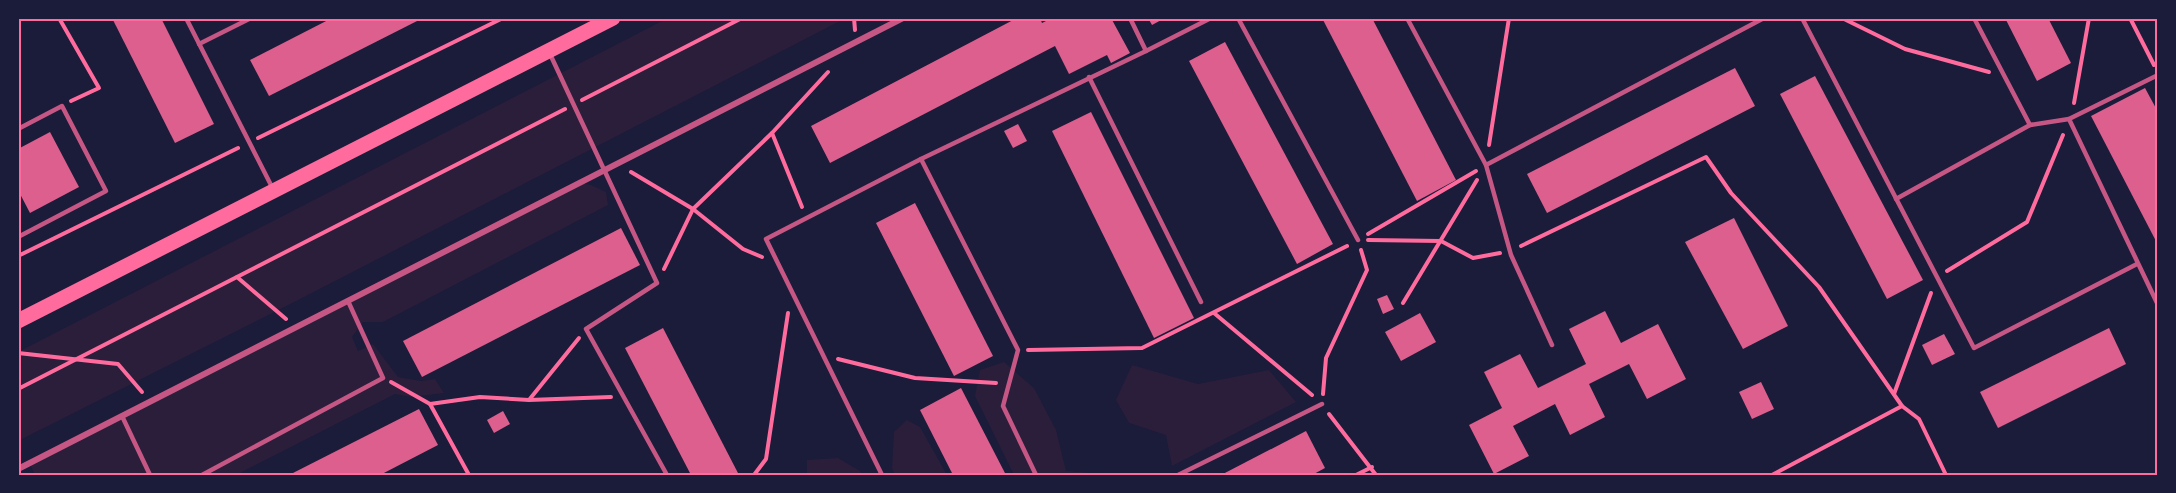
<svg xmlns="http://www.w3.org/2000/svg" width="2176" height="493" font-family="Inter,sans-serif">
	<rect width="100%" height="100%" fill="#1b1b3a"/>
	<g fill="#2a1e3b">
		<polygon points="668,18 846,18 304,297 18,441 18,352"/>
		<polygon points="575,182 591,185 606,192 608,205 383,322 363,322 352,337 358,351 373,344 398,377 421,381 435,379 444,393 411,397 395,394 236,475 35,475 29,462"/>
		<polygon points="1004,362 1034,388 1056,430 1066,471 1118,475 1014,475 975,396 980,370"/>
		<polygon points="1132,365 1198,384 1269,370 1296,402 1172,466 1166,435 1129,423 1116,400"/>
		<polygon points="907,420 920,427 947,475 895,475 892,468 894,432"/>
		<polygon points="838,458 860,471 862,475 807,475 807,460"/>
	</g>
	<g fill="#dd5f8e">
		<polygon points="112,18 161,18 214,124 175,143"/>
		<polygon points="332,18 423,18 269,96 250,60"/>
		<polygon points="1017,18 1040,18 1042,23 1052,18 1111,18 1130,53 1111,63 1107,55 1069,74 1055,46 830,163 811,126"/>
		<polygon points="1148,18 1165,18 1152,25"/>
		<polygon points="1322,18 1372,18 1456,180 1417,201"/>
		<polygon points="2005,18 2048,18 2071,63 2037,81"/>
		<polygon points="1225,42 1333,244 1297,264 1189,61"/>
		<polygon points="1735,68 1755,106 1547,213 1527,174"/>
		<polygon points="1815,76 1923,280 1887,299 1780,94"/>
		<polygon points="2145,88 2158,112 2158,245 2091,116"/>
		<polygon points="1091,112 1194,318 1154,338 1052,131"/>
		<polygon points="1018,124 1027,141 1013,148 1004,131"/>
		<polygon points="50,132 79,187 30,213 18,190 18,149"/>
		<polygon points="915,203 993,356 954,376 876,223"/>
		<polygon points="1734,218 1788,326 1743,349 1685,242"/>
		<polygon points="621,228 640,265 422,377 403,341"/>
		<polygon points="1387,295 1394,309 1383,314 1377,299"/>
		<polygon points="1605,311 1621,343 1658,324 1686,379 1647,399 1629,364 1589,384 1605,417 1570,435 1555,404 1513,426 1529,456 1494,474 1469,425 1502,408 1484,372 1520,354 1538,388 1586,364 1569,329"/>
		<polygon points="1420,313 1436,342 1401,361 1385,332"/>
		<polygon points="663,328 739,475 691,475 625,348"/>
		<polygon points="2109,328 2126,364 1998,428 1980,392"/>
		<polygon points="1944,334 1955,354 1932,365 1922,345"/>
		<polygon points="1761,382 1774,409 1752,419 1739,392"/>
		<polygon points="961,388 1006,475 953,475 920,410"/>
		<polygon points="419,409 438,445 380,475 289,475"/>
		<polygon points="503,411 510,424 494,433 487,420"/>
		<polygon points="1306,431 1325,468 1312,475 1221,475"/>
	</g>
	<g fill="none" stroke-linecap="round" stroke-linejoin="round">
		<g stroke="#ff6b9d" stroke-width="4">
			<polyline points="59,18 99,88 71,101"/>
			<polyline points="854,18 855,30"/>
			<polyline points="1842,18 1905,49 1989,72"/>
			<polyline points="2130,18 2154,65"/>
			<polyline points="582,100 742,18"/>
			<polyline points="2074,103 2089,18"/>
			<polyline points="772,133 802,207"/>
			<polyline points="258,138 503,18"/>
			<polyline points="1489,145 1509,18"/>
			<polyline points="631,172 693,209 743,249 762,257"/>
			<polyline points="1368,234 1476,171"/>
			<polyline points="1368,240 1441,241 1473,258 1500,253"/>
			<polyline points="1521,246 1706,157 1731,193 1819,287 1902,406"/>
			<polyline points="18,256 238,148"/>
			<polyline points="664,269 693,209 772,133 828,72"/>
			<polyline points="1947,271 2027,222 2063,135"/>
			<polyline points="237,277 286,319"/>
			<polyline points="1403,303 1477,180"/>
			<polyline points="1214,313 1312,395"/>
			<polyline points="1028,350 1142,348 1347,246"/>
			<polyline points="18,353 118,364 142,392"/>
			<polyline points="838,359 915,378 996,383"/>
			<polyline points="391,382 430,404 469,475"/>
			<polyline points="18,389 565,109"/>
			<polyline points="1323,394 1326,358 1367,270 1361,250"/>
			<polyline points="1894,394 1931,293"/>
			<polyline points="529,400 579,338"/>
			<polyline points="430,404 480,397 529,400 611,397"/>
			<polyline points="1329,414 1376,475"/>
			<polyline points="754,475 766,459 788,313"/>
			<polyline points="1356,475 1372,467"/>
			<polyline points="1772,475 1902,406 1919,419 1946,475"/>
		</g>
		<g stroke="#c65784" stroke-width="4.5">
			<polyline points="186,18 273,189"/>
			<polyline points="1130,18 1146,51 1211,18"/>
			<polyline points="1238,18 1358,240"/>
			<polyline points="1407,18 1486,165 1511,255 1552,345"/>
			<polyline points="1802,18 1974,348 2137,264"/>
			<polyline points="1974,18 2030,125"/>
			<polyline points="199,44 251,18"/>
			<polyline points="550,54 657,283 586,329 667,475"/>
			<polyline points="2158,75 2069,119 2158,305"/>
			<polyline points="1089,77 1201,302"/>
			<polyline points="18,129 62,106 106,191 18,237"/>
			<polyline points="921,159 1018,350 1003,406 1036,475"/>
			<polyline points="1486,165 1764,18"/>
			<polyline points="1896,199 2030,125 2069,119"/>
			<polyline points="122,416 150,475"/>
			<polyline points="202,475 383,378 348,301"/>
			<polyline points="882,475 766,239 921,159 1146,51"/>
			<polyline points="1178,475 1322,404"/>
		</g>
		<polyline stroke="#c65784" stroke-width="6" points="18,469 903,18"/>
		<polyline stroke="#ff6b9d" stroke-width="15" points="18,321 613,18"/>
	</g>
	<rect width="2176" height="493" fill="none" stroke="#1b1b3a" stroke-width="39"/>
	<rect x="20" y="20" width="2136" height="454" fill="none" stroke="#ff6b9d" stroke-width="2"/>
</svg>
